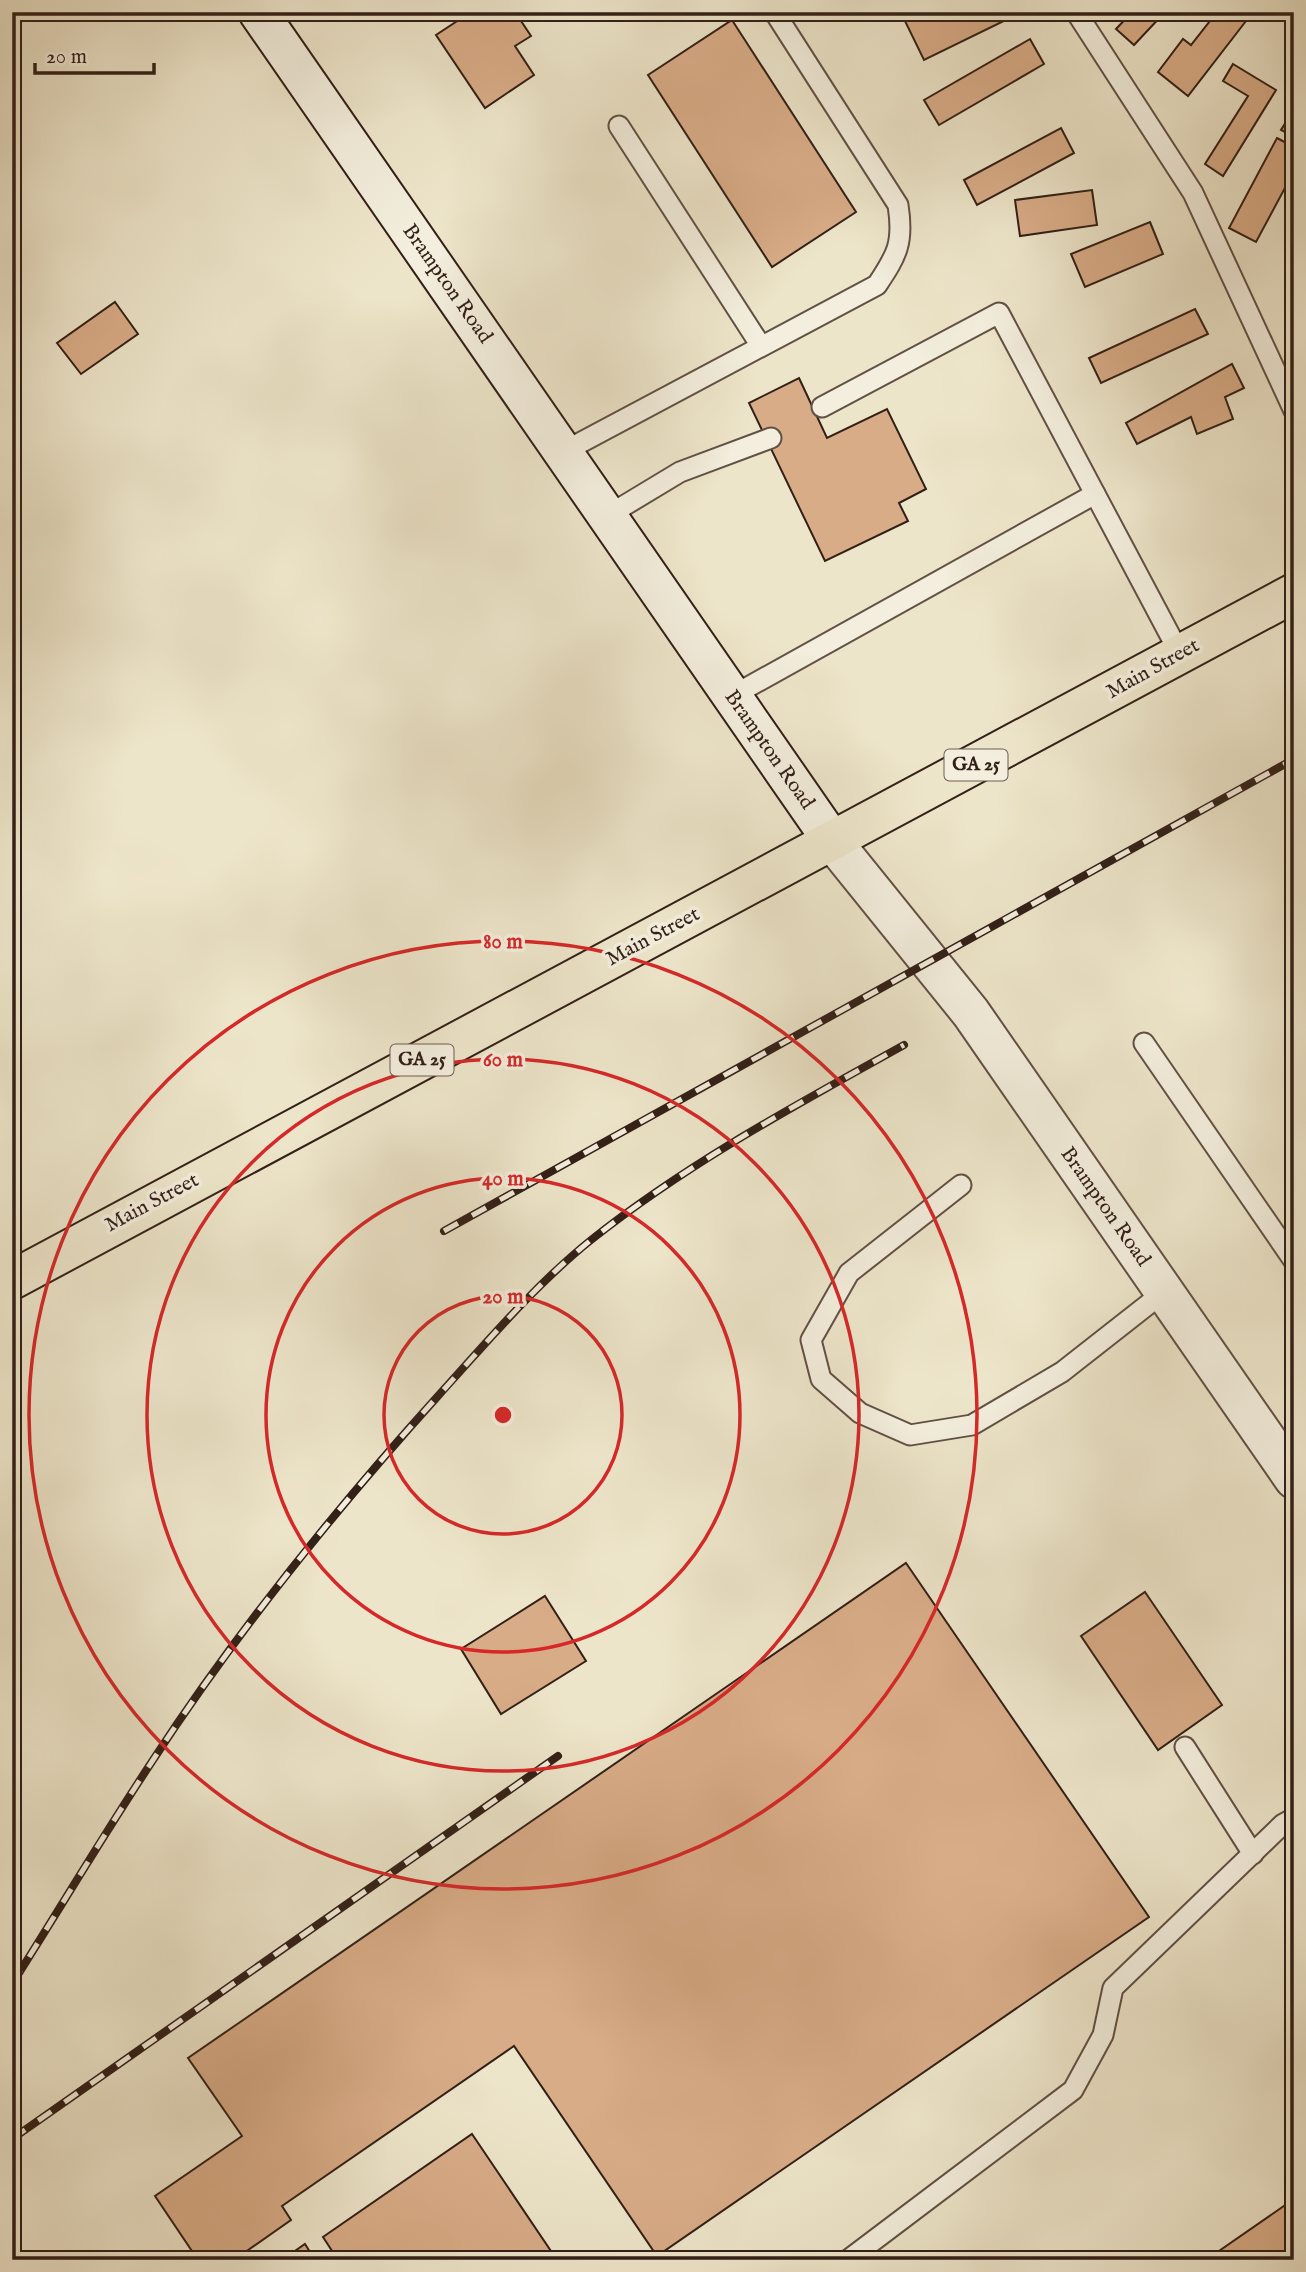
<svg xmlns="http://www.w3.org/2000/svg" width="1306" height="2272" font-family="'IM FELL English',serif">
	<rect width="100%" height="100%" fill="#ede5ca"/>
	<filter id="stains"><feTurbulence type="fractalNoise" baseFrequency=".00286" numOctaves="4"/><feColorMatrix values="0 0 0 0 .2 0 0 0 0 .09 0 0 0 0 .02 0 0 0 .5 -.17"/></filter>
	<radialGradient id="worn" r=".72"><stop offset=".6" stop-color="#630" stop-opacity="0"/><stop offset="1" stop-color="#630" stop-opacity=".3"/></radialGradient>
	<g fill="#d8ac87" stroke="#321f17" stroke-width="2">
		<polygon points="471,12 515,12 531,36 515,46 534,75 485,108 436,35"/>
		<polygon points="917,12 1012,12 1014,16 924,60 904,19"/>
		<polygon points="1132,12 1165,12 1134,45 1116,29"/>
		<polygon points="1217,12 1235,12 1246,21 1188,96 1158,72 1183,39 1191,45"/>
		<polygon points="732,20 856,212 772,267 648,75"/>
		<polygon points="1030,39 1044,64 939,125 924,100"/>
		<polygon points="1233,64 1276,90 1223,176 1205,164 1248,96 1223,81"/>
		<polygon points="1291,114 1294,116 1294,137 1281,130"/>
		<polygon points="1061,128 1074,153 977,205 964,180"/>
		<polygon points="1277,138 1294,147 1294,171 1256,242 1229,228"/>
		<polygon points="1092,190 1097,225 1020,236 1015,200"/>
		<polygon points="1150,222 1163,254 1085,287 1071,254"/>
		<polygon points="1294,247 1294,276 1287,274"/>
		<polygon points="115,302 138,334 81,374 57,343"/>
		<polygon points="1195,309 1208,334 1101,383 1089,358"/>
		<polygon points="1232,364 1244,388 1225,397 1233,419 1197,434 1191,417 1137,444 1126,423"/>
		<polygon points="799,378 827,438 887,409 926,489 899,503 908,521 825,561 749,403"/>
		<polygon points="906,1563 1149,1917 657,2256 514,2046 282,2206 291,2220 234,2260 198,2260 155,2196 242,2136 188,2058"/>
		<polygon points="1145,1592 1222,1705 1158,1750 1081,1636"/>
		<polygon points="545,1596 586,1661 501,1714 461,1649"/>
		<polygon points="472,2134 557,2260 338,2260 323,2237"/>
		<polygon points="1294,2199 1294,2260 1206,2260"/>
		<polygon points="305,2244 315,2260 282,2260"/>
	</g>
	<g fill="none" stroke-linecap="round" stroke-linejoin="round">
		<g stroke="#615044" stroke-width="23">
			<g id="service">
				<polyline points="1076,12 1193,193 1294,411"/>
				<polyline points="619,126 761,346"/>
				<polyline points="822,407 999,313 1180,654"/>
				<path d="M563 452 877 285C897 255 904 243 898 205L775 13"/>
				<polyline points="607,516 680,472 771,438"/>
				<polyline points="732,696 1095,494"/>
				<polyline points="1144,1043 1294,1261"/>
				<polyline points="961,1185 849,1273 811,1340 821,1379 860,1413 910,1435 972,1425 1062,1372 1164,1292"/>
				<polyline points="1185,1747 1253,1854"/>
				<polyline points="848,2260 1073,2090 1103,2035 1113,1988 1283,1824 1294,1818"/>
			</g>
		</g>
		<g stroke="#615044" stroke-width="42">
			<polyline id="minor" points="833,842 971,1013 1294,1479"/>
		</g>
		<g stroke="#321f17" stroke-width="42">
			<polyline id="secondary" points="258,12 833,842"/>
		</g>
		<g stroke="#321f17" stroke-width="42">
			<polyline id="primary" points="12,1280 1294,593"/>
		</g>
		<use href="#service" stroke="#f3eedd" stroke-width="19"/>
		<use href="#minor" stroke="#f3eedd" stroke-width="38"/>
		<use href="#secondary" stroke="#f3eedd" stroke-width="38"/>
		<use href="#primary" stroke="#ede5ca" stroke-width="38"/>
		<g stroke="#321f17" stroke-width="8">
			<g id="rail">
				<polyline points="444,1231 1294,759"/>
				<path d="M12 1984C59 1910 104 1834 153 1760 236 1633 336 1509 438 1396 486 1343 535 1285 591 1240 688 1163 796 1105 904 1045"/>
				<polyline points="12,2139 558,1756"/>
			</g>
		</g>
		<use href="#rail" stroke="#f3eedd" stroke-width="5" stroke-dasharray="16" stroke-linecap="butt"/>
	</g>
	<g fill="none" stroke="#d62828" stroke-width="3.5">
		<circle cx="503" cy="1415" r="119"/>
		<circle cx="503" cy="1415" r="237"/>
		<circle cx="503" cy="1415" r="356"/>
		<circle cx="503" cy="1415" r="474"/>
	</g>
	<g text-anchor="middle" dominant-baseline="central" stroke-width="7" stroke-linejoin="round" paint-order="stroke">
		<g fill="#f3eedd" stroke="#6c5d52" stroke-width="2">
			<rect x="944.5" y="749.5" width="63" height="31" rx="5"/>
			<rect x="390.5" y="1044.5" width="63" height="31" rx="5"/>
		</g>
		<g font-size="19" font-weight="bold" fill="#321f17">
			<text x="976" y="765">GA 25</text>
			<text x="422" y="1060">GA 25</text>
		</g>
		<g font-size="21" fill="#321f17" stroke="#f3eedd">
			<text transform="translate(447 284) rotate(55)">Brampton Road</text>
			<text transform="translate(1153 669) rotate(-29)">Main Street</text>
			<text transform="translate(769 750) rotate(55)">Brampton Road</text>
			<text transform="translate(653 937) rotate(-28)">Main Street</text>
			<text transform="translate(152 1203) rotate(-28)">Main Street</text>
			<text transform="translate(1105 1207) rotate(55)">Brampton Road</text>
		</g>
	</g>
	<circle cx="503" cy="1415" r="10" fill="#d62828" stroke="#f3eedd" stroke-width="3.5"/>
	<g font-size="21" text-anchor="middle" font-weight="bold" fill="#d62828" stroke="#f3eedd" stroke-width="7" stroke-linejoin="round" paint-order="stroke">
		<text x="503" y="948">80 m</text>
		<text x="503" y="1066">60 m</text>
		<text x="503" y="1185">40 m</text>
		<text x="503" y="1303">20 m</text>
	</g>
	<rect width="1306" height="2272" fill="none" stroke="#ede5ca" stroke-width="42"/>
	<rect x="14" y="14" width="1278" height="2244" fill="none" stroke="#321f17" stroke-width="3.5"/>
	<rect x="21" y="21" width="1264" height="2230" fill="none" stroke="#321f17" stroke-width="2"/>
	<path d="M35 63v10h119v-10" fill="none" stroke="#321f17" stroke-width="3.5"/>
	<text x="46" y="63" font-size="21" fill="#321f17" stroke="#f3eedd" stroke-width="5" paint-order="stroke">20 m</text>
	<rect width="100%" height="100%" filter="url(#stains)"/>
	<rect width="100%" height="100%" fill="url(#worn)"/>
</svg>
